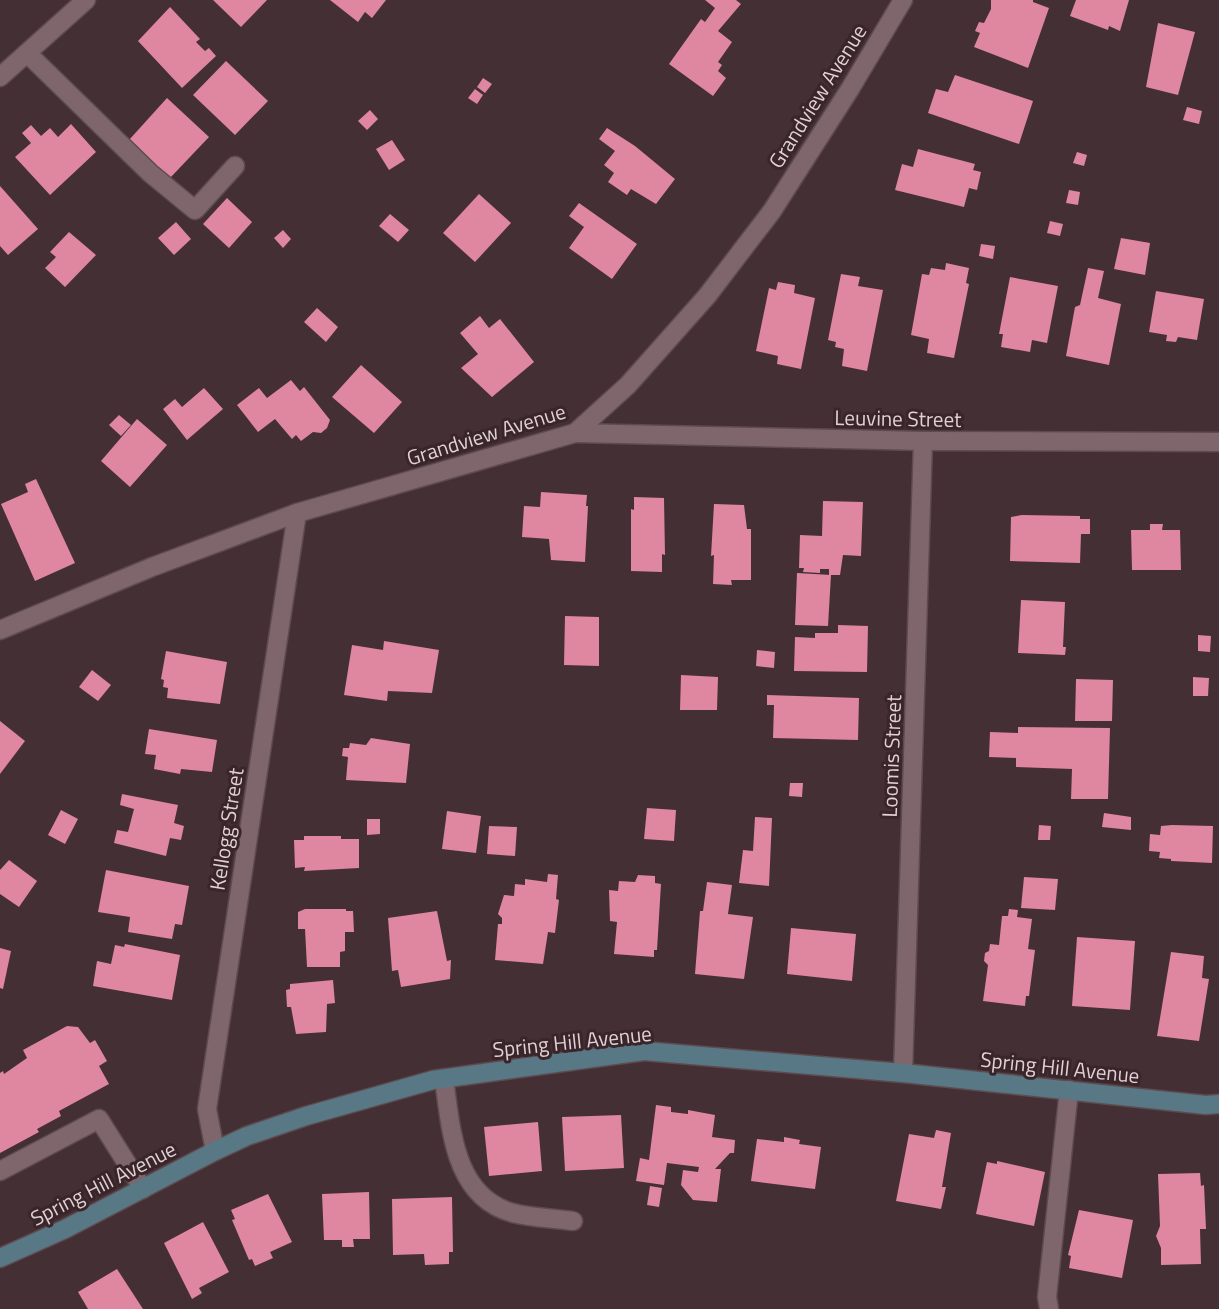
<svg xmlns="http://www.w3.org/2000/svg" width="1219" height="1309" font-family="'Titillium Web',sans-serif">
	<rect width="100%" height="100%" fill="#442f35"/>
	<g fill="#df86a0">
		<polygon points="213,0 267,0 241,27"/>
		<polygon points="330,0 386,0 372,18 365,12 358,22"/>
		<polygon points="705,0 736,0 741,4 718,31 732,42 718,62 722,65 718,71 726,78 713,96 669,64 701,19 705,22 715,8"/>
		<polygon points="991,0 1033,0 1033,2 1049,8 1028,68 974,47 980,33 975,31 979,22 984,23 991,9"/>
		<polygon points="1076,0 1129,0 1120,31 1109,26 1108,30 1070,16"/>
		<polygon points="170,7 200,39 196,42 205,51 209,48 216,56 182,88 138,41"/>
		<polygon points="1158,23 1195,32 1178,95 1146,87"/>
		<polygon points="226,61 268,101 235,135 193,95"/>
		<polygon points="955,75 1033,101 1019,144 928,113 936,89 948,92"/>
		<polygon points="483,78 492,84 485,93 477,87"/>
		<polygon points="475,89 483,95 477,104 468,98"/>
		<polygon points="167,98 209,137 170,178 129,140"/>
		<polygon points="1187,107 1202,111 1199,124 1183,120"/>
		<polygon points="370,110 378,119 367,130 358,121"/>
		<polygon points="71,124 96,152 50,195 15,157 31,143 22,133 31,125 41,136 50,128 58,137"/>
		<polygon points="607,128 635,146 675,179 656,204 631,189 627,195 608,182 614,173 604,165 615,151 599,139"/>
		<polygon points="392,140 405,160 389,170 376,149"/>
		<polygon points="918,149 975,164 973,170 981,172 977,190 969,188 964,207 895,190 902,164 913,167"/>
		<polygon points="1077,152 1087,155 1084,166 1073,163"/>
		<polygon points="0,186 38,229 8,255 0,246"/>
		<polygon points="1069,190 1080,192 1078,205 1066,203"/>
		<polygon points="479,194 511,223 475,262 443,233"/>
		<polygon points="227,198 252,222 229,248 203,224"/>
		<polygon points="579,203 637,244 612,279 569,248 584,227 569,216"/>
		<polygon points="390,214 409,230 398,242 379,226"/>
		<polygon points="1050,221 1063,224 1060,236 1047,233"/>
		<polygon points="176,222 191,239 174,255 158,238"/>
		<polygon points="283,230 291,239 283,248 274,238"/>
		<polygon points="69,232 96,255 65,287 45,268 56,257 50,252"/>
		<polygon points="1121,238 1150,243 1145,275 1114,269"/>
		<polygon points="981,244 995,246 993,259 979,256"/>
		<polygon points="946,263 969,268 966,283 969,284 954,358 927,353 929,339 911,335 922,274 929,275 931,268 945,270"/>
		<polygon points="1088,268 1104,271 1098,298 1121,304 1109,365 1066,356 1075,307 1080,305"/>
		<polygon points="841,274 860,277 858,286 883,290 867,371 842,366 844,349 835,347 836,342 828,340"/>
		<polygon points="1010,277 1058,286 1047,343 1032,340 1030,352 1001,347 1003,334 999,334"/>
		<polygon points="778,282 795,285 794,293 815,298 801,369 777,364 778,356 756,351 769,288 776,290"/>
		<polygon points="1156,291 1204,299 1197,340 1178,337 1176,342 1166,341 1167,335 1149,332"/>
		<polygon points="317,308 338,327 326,342 304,322"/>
		<polygon points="480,316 489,328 500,319 534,362 492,397 461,368 478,354 460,333"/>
		<polygon points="361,365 402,402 374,433 332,397"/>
		<polygon points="291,380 300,391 304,387 330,420 327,428 321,433 313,432 301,441 296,435 292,439 275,419 258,432 237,405 259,388 267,398"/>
		<polygon points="204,388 223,409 187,440 163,409 175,399 182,407"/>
		<polygon points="119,415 131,425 121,436 109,425"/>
		<polygon points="137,419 167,445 130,487 101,461"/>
		<polygon points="36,479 75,563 35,581 1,504 28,492 25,484"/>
		<polygon points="541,492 587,495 586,506 588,506 585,562 551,560 549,539 522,537 524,506 540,507"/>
		<polygon points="634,497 664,498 665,555 662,554 662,572 631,571 631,509 634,510"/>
		<polygon points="823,501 863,502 861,556 843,555 840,575 829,575 829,569 820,569 820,573 803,572 804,568 799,568 800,535 822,536"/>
		<polygon points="714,504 744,505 747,529 751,529 751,580 731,580 732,585 713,584 714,555 711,556"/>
		<polygon points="1022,515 1080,516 1080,519 1090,519 1090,534 1081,534 1080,563 1010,561 1011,517"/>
		<polygon points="1150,524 1163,524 1162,530 1180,530 1181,570 1132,570 1131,530 1150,530"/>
		<polygon points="797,573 831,575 828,626 795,625"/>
		<polygon points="1021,600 1065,602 1063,647 1066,647 1065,655 1018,653"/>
		<polygon points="565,616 599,617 599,666 564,665"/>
		<polygon points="838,625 868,626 867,672 794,671 795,637 815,638 815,633 838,633"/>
		<polygon points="1198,635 1211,636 1210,652 1198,651"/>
		<polygon points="384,641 439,650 432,693 388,691 387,701 344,695 352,645 383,650"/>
		<polygon points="757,650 775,652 774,668 756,666"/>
		<polygon points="166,651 227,662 220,704 167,698 168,688 163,687 164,680 161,679"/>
		<polygon points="92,670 111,685 98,701 79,687"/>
		<polygon points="681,675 718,677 717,710 680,710"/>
		<polygon points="1193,677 1209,678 1208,696 1193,696"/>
		<polygon points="1076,679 1113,680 1112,721 1075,721"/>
		<polygon points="767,695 859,698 858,740 773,738 774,705 767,705"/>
		<polygon points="0,721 25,741 0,774"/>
		<polygon points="1018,727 1110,728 1108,799 1071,799 1072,769 1016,767 1016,758 989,757 990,732 1018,733"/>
		<polygon points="149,729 217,740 212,772 181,769 180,774 154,769 156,755 145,754"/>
		<polygon points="371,738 410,744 406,783 346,780 348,757 342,756 343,748 349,748 350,743 366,745"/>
		<polygon points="790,783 803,783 802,797 789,796"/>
		<polygon points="122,794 178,805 174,823 184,826 181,840 170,838 166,856 114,843 117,830 128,832 134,809 120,805"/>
		<polygon points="647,808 676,810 674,841 644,839"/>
		<polygon points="61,810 78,819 65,844 48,835"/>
		<polygon points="447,811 481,816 476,853 442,849"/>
		<polygon points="1104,813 1131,817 1131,830 1102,827"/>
		<polygon points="755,817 772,818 769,886 739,883 743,850 753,851"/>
		<polygon points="367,819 380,819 380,834 367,835"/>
		<polygon points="1039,825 1051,826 1050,840 1038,840"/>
		<polygon points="1172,825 1213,826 1212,863 1171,861 1171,859 1159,858 1160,852 1149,851 1150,834 1160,835 1161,826"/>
		<polygon points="489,826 517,827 515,856 487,854"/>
		<polygon points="304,836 341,836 341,839 359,839 359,868 304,871 305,867 295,868 294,840 304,840"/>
		<polygon points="9,860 37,881 19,907 0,894 0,870"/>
		<polygon points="106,870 189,886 182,925 175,924 172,939 128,932 130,917 98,912"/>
		<polygon points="548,874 558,875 556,899 559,900 555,933 548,932 543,964 495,960 498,924 502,924 502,918 498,914 504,895 514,896 515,884 525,885 525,879 547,882"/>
		<polygon points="638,875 655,876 655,883 661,884 657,950 654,950 654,957 614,954 617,922 610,921 609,890 618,891 619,881 635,882"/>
		<polygon points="1024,877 1058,879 1055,910 1021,908"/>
		<polygon points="707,882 732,885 728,914 753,917 744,979 695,974 700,911 703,911"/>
		<polygon points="305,909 346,909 346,911 353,911 354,932 345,932 345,951 340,952 340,967 307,967 305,929 298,929 298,912"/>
		<polygon points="1009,909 1018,910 1017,917 1032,919 1028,949 1035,950 1029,996 1026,996 1025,1006 983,1001 988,965 984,961 985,953 989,951 990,944 999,945 1002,916 1008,916"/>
		<polygon points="437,911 447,961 451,960 450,979 401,987 398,970 392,971 388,918"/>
		<polygon points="791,928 856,934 852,981 787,974"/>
		<polygon points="1077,937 1135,941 1130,1010 1072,1006"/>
		<polygon points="125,944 180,955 172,1000 93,986 97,961 111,964 115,945 124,947"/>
		<polygon points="0,948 11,951 3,989 0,988"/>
		<polygon points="1171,952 1204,956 1202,978 1209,979 1199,1041 1157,1036"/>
		<polygon points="333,980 335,1003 327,1004 326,1032 296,1034 291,1007 287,1007 286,990 290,989 290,984"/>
		<polygon points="67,1026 78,1027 90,1043 95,1040 107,1061 99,1066 109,1084 59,1111 61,1116 37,1129 39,1132 0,1153 0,1073 3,1071 4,1074 27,1058 23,1050"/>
		<polygon points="656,1105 671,1107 671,1112 688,1114 688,1110 715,1115 712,1137 735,1140 734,1153 730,1153 715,1169 721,1169 717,1202 693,1200 681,1185 683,1170 698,1172 699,1167 667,1163 664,1185 636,1181 640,1158 649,1160"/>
		<polygon points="621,1115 624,1168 565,1171 562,1117"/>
		<polygon points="538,1122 542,1171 489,1176 484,1127"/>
		<polygon points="936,1130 951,1133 942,1187 946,1187 941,1209 896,1201 909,1134 934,1138"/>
		<polygon points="784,1137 800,1140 799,1144 821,1147 815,1189 751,1181 757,1139 784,1142"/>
		<polygon points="997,1161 1045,1172 1034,1226 976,1214 987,1162 997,1164"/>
		<polygon points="1200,1173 1201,1186 1204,1185 1206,1229 1200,1229 1201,1264 1161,1265 1161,1248 1156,1236 1160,1226 1158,1174"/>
		<polygon points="650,1186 662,1188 659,1207 647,1205"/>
		<polygon points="369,1192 370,1239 353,1239 354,1247 342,1247 342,1240 324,1240 322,1194"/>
		<polygon points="268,1194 292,1242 270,1252 273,1258 255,1266 252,1259 249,1260 232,1220 235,1219 231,1210"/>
		<polygon points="452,1197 453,1252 449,1252 449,1264 425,1265 424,1254 393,1255 392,1199"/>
		<polygon points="1079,1210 1133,1220 1122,1278 1069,1268 1071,1256 1068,1255"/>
		<polygon points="203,1222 229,1272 199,1288 202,1293 192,1299 164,1243"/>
		<polygon points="117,1269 143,1309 88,1309 78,1292"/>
	</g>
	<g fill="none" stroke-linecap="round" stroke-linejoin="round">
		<g stroke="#5d4b50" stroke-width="21">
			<g id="lane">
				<polyline points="27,53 150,173 195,210 235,166"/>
				<path d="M444 1079C451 1129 454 1197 513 1213 532 1218 554 1218 573 1221"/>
				<polyline points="0,1171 99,1119 143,1189"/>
				<polyline points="1049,1309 1047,1297 1069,1090"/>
			</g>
		</g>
		<g stroke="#5d4b50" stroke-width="21">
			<g id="street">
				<polyline points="0,77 86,0"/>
				<polyline points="575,433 923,441 1219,442"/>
				<polyline points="0,630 152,567 297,513 575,433 628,385 707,296 772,211 850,89 903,0"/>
				<polyline points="903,1073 923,441"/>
				<polyline points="215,1151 207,1109 297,513"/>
			</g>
		</g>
		<g stroke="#5d4b50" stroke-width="21">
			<polyline id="secondary" points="0,1258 65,1229 215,1151 247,1136 306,1116 433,1080 644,1051 903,1073 1206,1105 1219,1104"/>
		</g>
		<use href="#lane" stroke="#7e666c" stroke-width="18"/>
		<use href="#street" stroke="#7e666c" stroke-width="18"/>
		<use href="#secondary" stroke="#587885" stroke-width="18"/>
	</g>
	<g text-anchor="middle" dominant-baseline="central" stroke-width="6" stroke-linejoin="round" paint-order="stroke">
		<g font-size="21" fill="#dfd1d5" stroke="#3a252b">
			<text transform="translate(817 96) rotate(-58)">Grandview Avenue</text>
			<text transform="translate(898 418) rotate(1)">Leuvine Street</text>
			<text transform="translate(486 434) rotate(-17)">Grandview Avenue</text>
			<text transform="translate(891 756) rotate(-88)">Loomis Street</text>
			<text transform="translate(226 829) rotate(-81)">Kellogg Street</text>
			<text transform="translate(572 1041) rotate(-6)">Spring Hill Avenue</text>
			<text transform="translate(1060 1067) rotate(6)">Spring Hill Avenue</text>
			<text transform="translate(103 1183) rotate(-27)">Spring Hill Avenue</text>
		</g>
	</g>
</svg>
